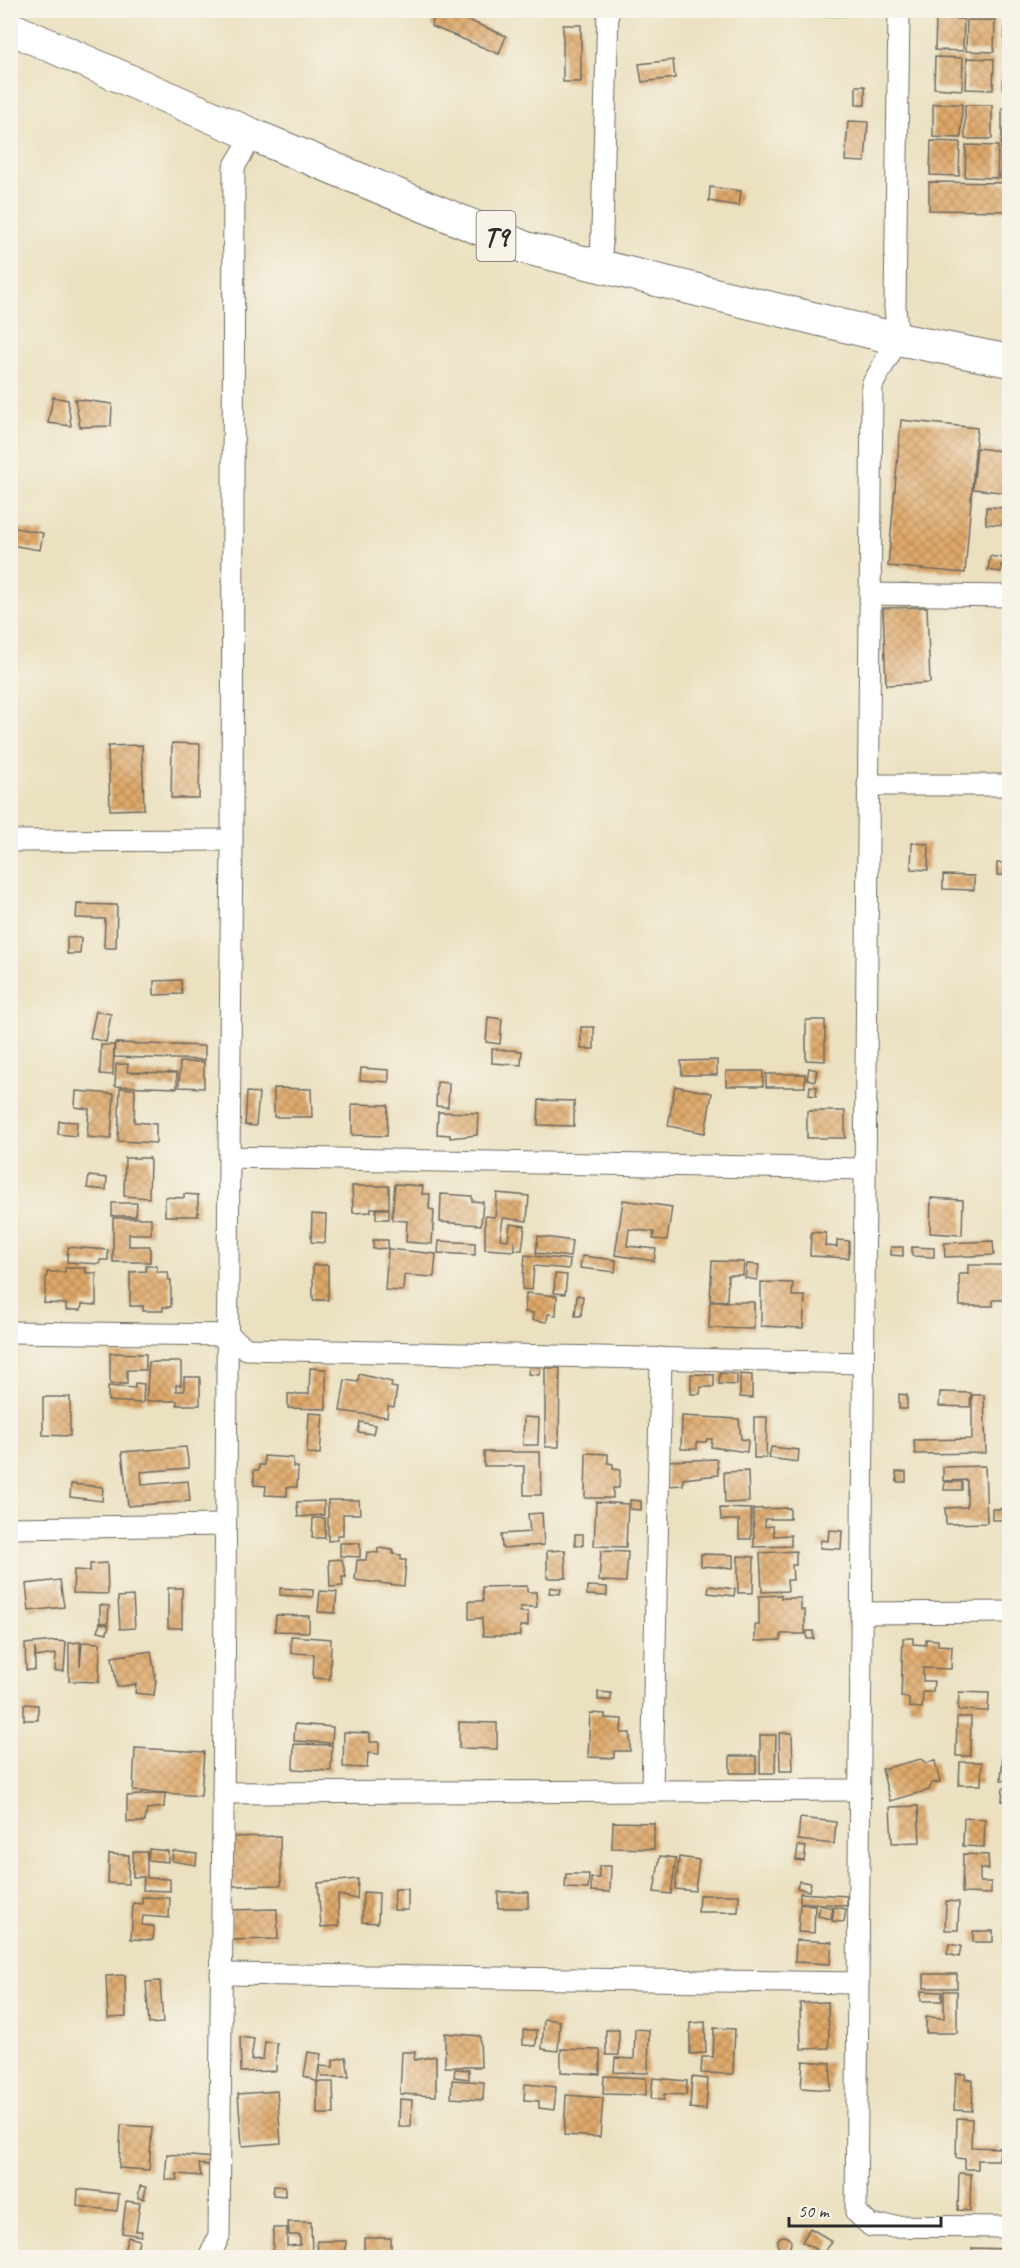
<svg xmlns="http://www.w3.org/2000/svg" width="1020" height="2268" font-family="Caveat,sans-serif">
	<defs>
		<pattern id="building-cross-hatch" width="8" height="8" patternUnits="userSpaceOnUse" patternTransform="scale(1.5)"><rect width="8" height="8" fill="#dfa96a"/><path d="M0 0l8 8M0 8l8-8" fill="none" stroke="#b58a57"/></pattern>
	</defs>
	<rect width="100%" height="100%" fill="#f7f3e8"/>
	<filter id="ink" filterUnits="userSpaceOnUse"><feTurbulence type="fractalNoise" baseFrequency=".0167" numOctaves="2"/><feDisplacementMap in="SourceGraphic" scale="12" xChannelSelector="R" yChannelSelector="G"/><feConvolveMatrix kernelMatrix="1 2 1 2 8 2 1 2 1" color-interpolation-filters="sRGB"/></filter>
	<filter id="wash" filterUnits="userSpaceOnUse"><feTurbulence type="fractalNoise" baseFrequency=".008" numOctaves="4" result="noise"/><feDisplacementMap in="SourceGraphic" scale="24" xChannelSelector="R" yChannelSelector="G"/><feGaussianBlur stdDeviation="1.35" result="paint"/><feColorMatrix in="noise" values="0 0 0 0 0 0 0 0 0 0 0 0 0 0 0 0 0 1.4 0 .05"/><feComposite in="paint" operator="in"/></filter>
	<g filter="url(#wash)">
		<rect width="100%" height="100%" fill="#ebe1c1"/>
		<g id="blocks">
			<g fill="url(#building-cross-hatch)">
				<polygon points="437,10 444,10 506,36 499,54 431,26"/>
				<rect x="827" y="10" width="17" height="6"/>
				<polygon points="936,18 964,19 963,51 935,50"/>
				<polygon points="967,20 995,20 994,52 966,51"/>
				<polygon points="1005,21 1010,21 1010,53 1004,52"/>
				<rect x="563" y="25" width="18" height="57"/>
				<polygon points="935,57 963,58 962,90 934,88"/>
				<polygon points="967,58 994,59 993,90 966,89"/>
				<polygon points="1004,58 1010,58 1010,90 1003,90"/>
				<polygon points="673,60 675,78 642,82 639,64"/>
				<rect x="856" y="86" width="9" height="19"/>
				<polygon points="933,104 962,104 961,138 933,137"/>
				<rect x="965" y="105" width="27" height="34"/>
				<rect x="1002" y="108" width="8" height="32"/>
				<polygon points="848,121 868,122 865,162 845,161"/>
				<polygon points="931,141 960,142 959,176 930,175"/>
				<polygon points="1001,142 1010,143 1010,179 1000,178"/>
				<polygon points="966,145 998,146 997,178 965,177"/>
				<polygon points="929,182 1010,183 1010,211 929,210"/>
				<polygon points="710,187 741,191 739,206 709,201"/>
				<polygon points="53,397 68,400 71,426 48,423"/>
				<polygon points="75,399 112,404 111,426 80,427"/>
				<polygon points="901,420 977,428 965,573 888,566"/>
				<polygon points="977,448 1010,452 1010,493 973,489"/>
				<polygon points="986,507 1010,508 1010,525 986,524"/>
				<polygon points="10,527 43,533 40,550 10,545"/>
				<polygon points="1005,531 1010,533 1010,569 1001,565 1001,572 988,570 990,556 1003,558"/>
				<polygon points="927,607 930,683 886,685 883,608"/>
				<polygon points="172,743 200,744 199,798 171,798"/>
				<polygon points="142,745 144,809 110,810 108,746"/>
				<polygon points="912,843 929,844 928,870 911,869"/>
				<rect x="997" y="863" width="13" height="12"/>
				<polygon points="943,875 974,876 974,890 943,889"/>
				<polygon points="77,904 117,905 116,948 104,948 105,919 76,918"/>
				<polygon points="67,937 81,938 80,954 67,954"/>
				<polygon points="181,980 182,994 154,995 154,981"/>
				<polygon points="96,1011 111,1014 106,1042 90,1038"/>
				<polygon points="488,1017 502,1019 500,1044 486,1042"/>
				<polygon points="806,1020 825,1020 825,1061 806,1060"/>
				<rect x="581" y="1027" width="13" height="22"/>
				<polygon points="115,1043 205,1046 205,1060 114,1057"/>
				<polygon points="101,1045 114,1045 113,1075 100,1074"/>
				<polygon points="492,1049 522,1051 521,1065 492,1063"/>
				<polygon points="717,1060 717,1075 682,1075 681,1061"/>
				<polygon points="180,1062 204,1062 204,1088 179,1087"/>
				<polygon points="116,1064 128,1064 127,1072 177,1073 177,1088 115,1086"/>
				<polygon points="361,1068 389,1070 389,1082 360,1080"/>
				<polygon points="809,1068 817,1070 815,1081 807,1079"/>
				<rect x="726" y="1071" width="37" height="15"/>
				<rect x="766" y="1074" width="39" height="13"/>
				<polygon points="437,1082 449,1083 448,1107 436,1106"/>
				<polygon points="675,1086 712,1093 705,1133 668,1126"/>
				<polygon points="810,1086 817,1087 816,1096 809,1095"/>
				<polygon points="120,1088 135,1089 134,1122 156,1124 156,1143 118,1141"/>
				<polygon points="274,1088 311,1089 312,1117 274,1117"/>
				<polygon points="76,1091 114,1094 111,1139 87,1137 89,1109 75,1107"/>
				<polygon points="247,1092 259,1093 256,1126 245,1125"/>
				<polygon points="539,1100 574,1101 574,1126 538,1125"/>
				<polygon points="352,1104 388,1105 387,1136 352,1135"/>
				<rect x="807" y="1111" width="38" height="27"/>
				<polygon points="438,1112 478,1113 477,1135 450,1138 450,1135 437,1134"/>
				<polygon points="59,1121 77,1122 76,1136 58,1134"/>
				<polygon points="125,1158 150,1158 149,1198 124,1196"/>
				<polygon points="89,1176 107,1178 106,1190 87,1188"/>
				<polygon points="395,1184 423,1186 422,1194 430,1194 429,1209 434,1210 432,1244 406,1242 407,1221 393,1220 392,1216"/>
				<polygon points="352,1186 389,1186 389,1208 371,1208 371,1212 353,1213"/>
				<polygon points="497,1193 529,1196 527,1221 503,1218 500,1239 508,1240 510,1224 525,1226 522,1250 515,1250 514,1240 514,1251 485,1249 485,1216 495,1217"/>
				<polygon points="184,1194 198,1195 198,1216 165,1216 165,1197 184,1198"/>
				<polygon points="441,1194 472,1196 472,1201 483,1202 481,1225 440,1222"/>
				<polygon points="931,1198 963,1200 962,1235 930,1233"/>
				<polygon points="623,1200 672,1207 667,1240 653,1239 654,1232 629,1229 627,1246 656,1249 654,1261 615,1255"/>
				<polygon points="112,1203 137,1203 136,1216 112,1216"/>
				<rect x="376" y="1209" width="13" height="10"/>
				<polygon points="312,1214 326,1215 325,1243 311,1242"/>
				<polygon points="113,1218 151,1218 151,1234 129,1234 129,1246 150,1246 150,1262 113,1262"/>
				<polygon points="811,1232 826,1233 825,1246 837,1247 837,1240 849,1241 849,1258 810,1256"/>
				<polygon points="538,1236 572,1241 570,1257 536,1253"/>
				<polygon points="373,1240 388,1240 388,1248 373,1249"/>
				<polygon points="439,1241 475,1243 475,1255 438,1253"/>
				<polygon points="993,1241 994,1255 945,1257 944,1243"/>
				<polygon points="68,1247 108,1250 108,1260 100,1260 100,1264 67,1262"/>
				<polygon points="891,1247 903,1247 903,1256 891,1255"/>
				<polygon points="912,1247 934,1248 934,1257 912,1256"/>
				<polygon points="388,1249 436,1254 434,1277 404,1275 403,1291 385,1290"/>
				<polygon points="525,1255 570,1260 569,1269 534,1266 532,1290 522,1289"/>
				<polygon points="582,1256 616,1260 615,1272 580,1268"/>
				<polygon points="712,1261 744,1262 743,1275 728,1275 727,1301 710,1300"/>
				<polygon points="747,1264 759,1265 757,1280 745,1278"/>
				<rect x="313" y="1265" width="15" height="35"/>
				<polygon points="968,1265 1010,1265 1010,1300 993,1300 993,1306 960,1306 959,1274 968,1274"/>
				<polygon points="146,1266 157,1266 157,1272 168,1272 169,1280 171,1280 171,1307 163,1307 163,1311 143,1311 143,1306 130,1306 130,1272 146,1271"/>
				<polygon points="65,1268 86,1268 86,1273 96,1273 96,1305 82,1304 81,1310 66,1310 66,1304 44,1303 47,1272 65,1272"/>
				<polygon points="555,1274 567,1275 565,1294 554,1293"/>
				<polygon points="761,1282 793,1283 792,1296 805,1296 803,1328 761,1326"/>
				<polygon points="526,1293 557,1296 556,1315 548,1314 547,1322 532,1320 533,1313 525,1312"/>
				<polygon points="577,1295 583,1296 581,1316 575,1316"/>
				<polygon points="710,1302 754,1302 754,1329 709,1328"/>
				<polygon points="110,1353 146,1354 146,1370 127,1370 127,1384 110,1384"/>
				<polygon points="149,1362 181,1362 181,1385 176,1385 176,1391 184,1391 184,1377 200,1377 200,1405 177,1405 177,1401 146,1401"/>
				<polygon points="529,1366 540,1367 539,1375 528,1374"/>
				<polygon points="310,1368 326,1369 326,1409 288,1408 288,1394 309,1394"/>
				<polygon points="545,1368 560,1368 559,1447 545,1447"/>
				<polygon points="720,1373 737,1374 737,1385 719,1384"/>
				<polygon points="359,1374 392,1382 391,1387 397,1388 394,1407 388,1406 387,1417 340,1411 345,1380 358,1382"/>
				<polygon points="691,1374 714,1375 714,1387 701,1387 700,1394 691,1394"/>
				<polygon points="740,1374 752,1375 752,1398 740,1397"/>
				<polygon points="135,1383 144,1384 143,1403 108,1401 108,1386 135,1388"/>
				<polygon points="940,1392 971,1393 970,1407 939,1406"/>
				<polygon points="899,1394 907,1395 907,1409 899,1409"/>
				<polygon points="972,1395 984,1395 986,1453 915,1454 914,1440 972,1439"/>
				<polygon points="43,1397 70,1397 70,1436 43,1435"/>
				<polygon points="309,1413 323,1414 320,1454 307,1453"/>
				<polygon points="682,1416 739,1419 741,1439 748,1440 747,1452 711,1447 712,1439 707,1439 706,1442 697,1442 697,1449 681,1449"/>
				<polygon points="524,1417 539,1418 538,1445 523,1445"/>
				<polygon points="754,1417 767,1417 766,1458 754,1458"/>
				<polygon points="360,1422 375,1425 373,1434 358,1432"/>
				<polygon points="186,1447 189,1468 141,1472 142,1485 188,1481 190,1501 128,1506 122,1452"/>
				<polygon points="771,1447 799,1450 798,1462 769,1458"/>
				<polygon points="484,1452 540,1452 541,1495 524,1495 524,1466 484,1466"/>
				<polygon points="586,1453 608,1454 608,1463 613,1464 613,1469 620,1470 619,1488 613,1488 613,1498 585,1498"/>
				<polygon points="264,1456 293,1458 293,1467 298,1467 297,1487 287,1487 287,1496 265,1495 266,1486 254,1485 254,1470 259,1470 259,1465 264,1465"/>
				<polygon points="717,1459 718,1475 683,1479 683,1485 667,1486 666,1461"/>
				<polygon points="985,1466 987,1523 946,1524 945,1508 967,1507 967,1480 943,1481 943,1467"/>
				<polygon points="748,1471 749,1502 725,1503 724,1472"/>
				<polygon points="896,1472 906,1472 906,1482 897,1482"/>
				<polygon points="945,1482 962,1482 962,1490 944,1490"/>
				<polygon points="71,1484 103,1487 102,1501 70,1497"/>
				<polygon points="328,1500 359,1500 360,1514 343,1514 343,1535 337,1535 337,1540 328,1541"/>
				<polygon points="630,1500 641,1501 641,1510 630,1509"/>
				<polygon points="324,1501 324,1515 298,1517 297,1502"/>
				<polygon points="596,1502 628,1504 626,1547 594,1546"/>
				<polygon points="720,1508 751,1509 751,1539 739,1539 739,1520 721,1520"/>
				<polygon points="790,1508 790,1519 765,1519 765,1527 773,1526 774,1536 791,1535 791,1546 754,1547 753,1509"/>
				<rect x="992" y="1509" width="18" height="11"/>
				<polygon points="542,1513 544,1545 502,1548 501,1534 530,1532 528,1514"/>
				<polygon points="313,1518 325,1518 325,1538 312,1538"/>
				<polygon points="829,1530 842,1531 841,1549 820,1548 821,1540 828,1541"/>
				<rect x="575" y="1534" width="8" height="11"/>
				<polygon points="340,1543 360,1543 360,1557 340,1556"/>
				<polygon points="378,1548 393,1550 393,1554 401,1555 401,1560 406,1560 404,1586 355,1580 357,1560 366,1560 367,1552 378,1553"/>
				<polygon points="565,1550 566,1578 547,1578 547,1551"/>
				<polygon points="601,1551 628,1552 626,1582 599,1581"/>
				<polygon points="796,1551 796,1565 792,1565 793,1580 787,1580 788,1591 762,1592 760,1553"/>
				<polygon points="701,1554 733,1555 733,1568 701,1566"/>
				<polygon points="738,1556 754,1557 753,1593 738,1593"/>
				<polygon points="342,1559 346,1577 342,1577 343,1586 330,1587 329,1560"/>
				<polygon points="107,1563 108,1594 73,1593 74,1570 90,1571 90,1564"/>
				<polygon points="60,1580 64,1607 29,1611 26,1584"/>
				<polygon points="527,1586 527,1592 536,1592 537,1607 520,1607 520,1612 528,1612 528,1626 520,1626 520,1636 483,1636 482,1618 469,1619 469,1601 483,1601 482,1587"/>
				<polygon points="587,1586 607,1587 607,1596 587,1595"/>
				<polygon points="709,1586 735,1589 734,1596 708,1593"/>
				<polygon points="550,1587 561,1589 560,1594 549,1593"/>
				<rect x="168" y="1588" width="14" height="40"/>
				<polygon points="280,1588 313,1590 313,1597 280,1595"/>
				<polygon points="320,1591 337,1592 335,1613 318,1612"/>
				<polygon points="781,1595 781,1598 801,1598 801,1610 805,1610 805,1634 781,1634 781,1640 755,1641 755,1625 759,1625 759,1596"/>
				<polygon points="133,1596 135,1628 120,1629 118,1597"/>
				<polygon points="100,1605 109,1606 108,1623 100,1623"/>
				<polygon points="276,1615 309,1616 309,1632 275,1631"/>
				<polygon points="100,1623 109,1625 107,1633 98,1631"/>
				<polygon points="807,1631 813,1631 814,1639 807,1639"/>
				<polygon points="291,1636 331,1639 330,1679 313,1678 314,1654 291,1653"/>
				<polygon points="903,1638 913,1638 913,1644 926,1645 926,1639 938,1640 938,1645 952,1646 951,1669 923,1668 923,1681 934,1681 933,1692 923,1692 922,1708 909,1707 909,1698 901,1697"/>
				<polygon points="56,1641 66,1642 64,1671 55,1671 56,1654 36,1657 35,1648 35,1670 26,1670 25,1644"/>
				<polygon points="80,1642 80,1667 82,1642 100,1643 99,1682 69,1681 69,1643"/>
				<polygon points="151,1651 156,1681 154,1695 135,1693 136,1684 117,1687 112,1657"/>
				<polygon points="598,1692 611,1693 611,1700 598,1700"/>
				<polygon points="959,1692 989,1693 988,1711 958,1710"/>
				<polygon points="24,1704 38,1705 38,1720 24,1720"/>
				<polygon points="590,1713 605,1714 605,1718 622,1719 621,1733 630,1733 630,1751 614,1751 614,1758 588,1757"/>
				<polygon points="957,1717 971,1717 970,1756 956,1756"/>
				<polygon points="459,1722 497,1723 497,1749 459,1748"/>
				<polygon points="295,1724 333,1727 332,1743 294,1741"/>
				<polygon points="344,1732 370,1733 370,1742 379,1742 379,1754 368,1753 367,1768 343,1767"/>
				<polygon points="779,1733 792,1733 793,1771 780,1771"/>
				<polygon points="760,1735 776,1735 775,1773 760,1773"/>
				<polygon points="294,1744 332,1745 331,1771 293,1769"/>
				<polygon points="135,1748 204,1752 201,1796 165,1793 164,1807 147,1809 145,1822 127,1822 127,1796 165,1793 133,1791"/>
				<polygon points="1003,1755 1010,1756 1010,1780 1001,1780"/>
				<rect x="730" y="1756" width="26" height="17"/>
				<polygon points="921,1759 926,1763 935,1761 940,1782 932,1783 929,1790 890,1801 882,1769"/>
				<polygon points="960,1762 982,1762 981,1785 959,1785"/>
				<polygon points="1003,1788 1010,1788 1010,1801 1002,1801"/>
				<polygon points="918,1806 920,1842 892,1843 890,1807"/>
				<polygon points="800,1818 836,1822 834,1844 798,1840"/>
				<polygon points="964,1818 985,1819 984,1847 963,1846"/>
				<polygon points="613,1822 654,1823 654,1849 612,1848"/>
				<polygon points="280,1836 281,1885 233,1886 232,1837"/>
				<polygon points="798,1846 806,1847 804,1861 796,1860"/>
				<polygon points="149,1849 168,1851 168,1862 148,1860"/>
				<polygon points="173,1851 197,1854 196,1865 172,1861"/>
				<polygon points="133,1852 147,1852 147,1878 170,1879 170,1891 143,1890 144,1877 133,1877"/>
				<polygon points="109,1854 129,1855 128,1884 108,1883"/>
				<polygon points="963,1854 988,1855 989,1869 980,1869 980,1882 991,1882 991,1894 962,1893"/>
				<polygon points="660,1856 676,1858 671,1894 654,1892"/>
				<polygon points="679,1857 699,1860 695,1891 675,1889"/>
				<polygon points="599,1866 611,1866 610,1892 591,1891 591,1878 599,1878"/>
				<polygon points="566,1874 589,1874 588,1889 565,1888"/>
				<polygon points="358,1879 357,1899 338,1895 339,1926 321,1927 318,1883"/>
				<polygon points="799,1881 811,1883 809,1891 797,1888"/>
				<polygon points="395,1889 408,1889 408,1910 394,1910"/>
				<polygon points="363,1892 379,1893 378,1923 362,1922"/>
				<rect x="498" y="1892" width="30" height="16"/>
				<polygon points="800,1893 847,1896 847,1906 800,1902"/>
				<polygon points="699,1895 739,1895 738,1912 698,1912"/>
				<polygon points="142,1897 170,1898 169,1918 143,1916 142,1925 154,1926 153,1940 131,1939 133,1903 142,1904"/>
				<polygon points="1008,1898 1010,1898 1010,1941 1005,1941"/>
				<polygon points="946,1901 959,1902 958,1930 945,1930"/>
				<polygon points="800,1904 815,1905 814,1933 798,1932"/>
				<polygon points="820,1905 833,1908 831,1919 818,1916"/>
				<polygon points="834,1907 846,1909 844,1922 832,1921"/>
				<polygon points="277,1909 278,1939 231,1940 231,1910"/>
				<rect x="973" y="1931" width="20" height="11"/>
				<polygon points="796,1940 832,1942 830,1964 795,1962"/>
				<polygon points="949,1944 961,1946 959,1957 947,1954"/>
				<rect x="924" y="1974" width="33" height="14"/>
				<polygon points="125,1975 126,2017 108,2018 106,1976"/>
				<polygon points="160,1981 163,2023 149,2024 146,1982"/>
				<polygon points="921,1991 942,1992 942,2001 921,2001"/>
				<polygon points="944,1991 957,1991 957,2033 926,2033 926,2017 944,2018"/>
				<polygon points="828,2002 829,2048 801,2049 800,2003"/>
				<polygon points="544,2019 560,2021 558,2051 542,2049"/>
				<polygon points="705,2022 706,2053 690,2054 690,2023"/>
				<polygon points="714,2028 735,2029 733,2074 701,2073 702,2057 713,2057"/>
				<polygon points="635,2029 649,2030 648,2073 614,2072 615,2058 634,2059"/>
				<polygon points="523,2030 537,2030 536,2046 523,2045"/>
				<rect x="606" y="2030" width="13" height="25"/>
				<polygon points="445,2033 480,2036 481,2067 445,2067"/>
				<polygon points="240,2037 254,2039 251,2060 263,2059 265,2042 277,2043 276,2071 241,2072"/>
				<polygon points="561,2049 600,2050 600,2074 561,2072"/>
				<polygon points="308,2052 321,2054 317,2082 304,2076"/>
				<polygon points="402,2052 415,2052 414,2060 436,2056 436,2096 400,2094"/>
				<polygon points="346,2057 349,2077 322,2077 319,2066 333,2067 333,2060"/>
				<polygon points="803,2061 831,2063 830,2090 801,2088"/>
				<polygon points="455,2069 469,2070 469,2079 454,2077"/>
				<polygon points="956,2074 966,2074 965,2079 973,2080 972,2111 954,2110"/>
				<polygon points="604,2076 646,2078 646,2095 603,2094"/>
				<polygon points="692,2077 708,2079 706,2110 690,2108"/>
				<polygon points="653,2078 687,2081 686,2095 664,2094 664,2100 651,2099"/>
				<polygon points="452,2080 484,2082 483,2100 451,2098"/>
				<polygon points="317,2082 333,2082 334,2114 317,2114"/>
				<polygon points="525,2084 556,2087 554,2110 539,2108 539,2101 524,2100"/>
				<polygon points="277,2091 281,2143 242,2146 238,2094"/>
				<polygon points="566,2095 603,2098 600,2137 564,2135"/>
				<polygon points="400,2099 412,2100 411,2127 399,2127"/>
				<polygon points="957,2118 972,2119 971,2147 1000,2148 999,2160 978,2160 978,2169 965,2169 965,2159 956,2158"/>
				<polygon points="121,2125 152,2127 149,2170 119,2168"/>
				<polygon points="167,2154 213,2158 216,2166 199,2164 201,2176 177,2174 178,2180 165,2180"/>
				<polygon points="959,2173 971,2174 970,2211 958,2210"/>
				<polygon points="140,2186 146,2187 144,2199 138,2198"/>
				<polygon points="274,2186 285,2186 285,2196 273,2195"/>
				<polygon points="78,2189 119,2194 117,2211 77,2206"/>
				<polygon points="126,2201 140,2203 136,2231 142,2231 141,2236 122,2233"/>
				<polygon points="288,2222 311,2222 312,2258 273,2258 273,2228 287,2228 287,2246 300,2245 300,2235 289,2235"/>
				<polygon points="810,2228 832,2241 824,2254 802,2242"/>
				<circle cx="784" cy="2243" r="7"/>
				<polygon points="128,2237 139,2240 135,2257 123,2254"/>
				<rect x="364" y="2238" width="27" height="13"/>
				<polygon points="317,2241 346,2241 346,2253 318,2253"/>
				<polygon points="972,2248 1009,2249 1009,2258 972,2258"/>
			</g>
		</g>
	</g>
	<g filter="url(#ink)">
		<use href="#blocks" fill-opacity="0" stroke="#6e6b60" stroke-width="1.5"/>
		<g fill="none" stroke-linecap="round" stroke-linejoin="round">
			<g stroke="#6e6b60" stroke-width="23">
				<g id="minor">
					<polyline points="899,10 895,307 898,339 872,385 856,2212 871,2226 1010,2227"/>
					<polyline points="601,267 608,10"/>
					<polyline points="870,594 1010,596"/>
					<polyline points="868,785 1010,785"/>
					<polyline points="10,841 232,840"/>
					<polyline points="229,1157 865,1169"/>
					<polyline points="10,1332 228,1335 247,1349 863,1363"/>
					<polyline points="10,1528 225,1525"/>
					<polyline points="861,1613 1010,1612"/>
					<polyline points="652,1791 661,1358"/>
					<polyline points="223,1793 859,1790"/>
					<polyline points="221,1974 858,1983"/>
					<polyline points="209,2258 219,2236 232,840 234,167 253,135"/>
				</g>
			</g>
			<g stroke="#6e6b60" stroke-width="34">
				<polyline id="highway" points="10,28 253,135 526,248 898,339 1010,361"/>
			</g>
			<use href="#minor" stroke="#fff" stroke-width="21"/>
			<use href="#highway" stroke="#fff" stroke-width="32"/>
		</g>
	</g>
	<g text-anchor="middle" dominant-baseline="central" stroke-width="4.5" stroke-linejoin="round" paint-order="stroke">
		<rect fill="#f7f3e8" stroke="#686764" stroke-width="1.5" x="476.5" y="211" width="39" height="50" rx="4.5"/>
		<g font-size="28" font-weight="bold" fill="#2b2b2b">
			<text x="496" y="236">T9</text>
		</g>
	</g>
	<rect width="1020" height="2268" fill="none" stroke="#f7f3e8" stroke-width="36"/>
	<path d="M789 2217v9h152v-9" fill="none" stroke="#2b2b2b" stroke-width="3"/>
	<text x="798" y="2217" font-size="18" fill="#2b2b2b" stroke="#f7f3e8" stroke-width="4.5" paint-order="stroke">50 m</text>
</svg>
